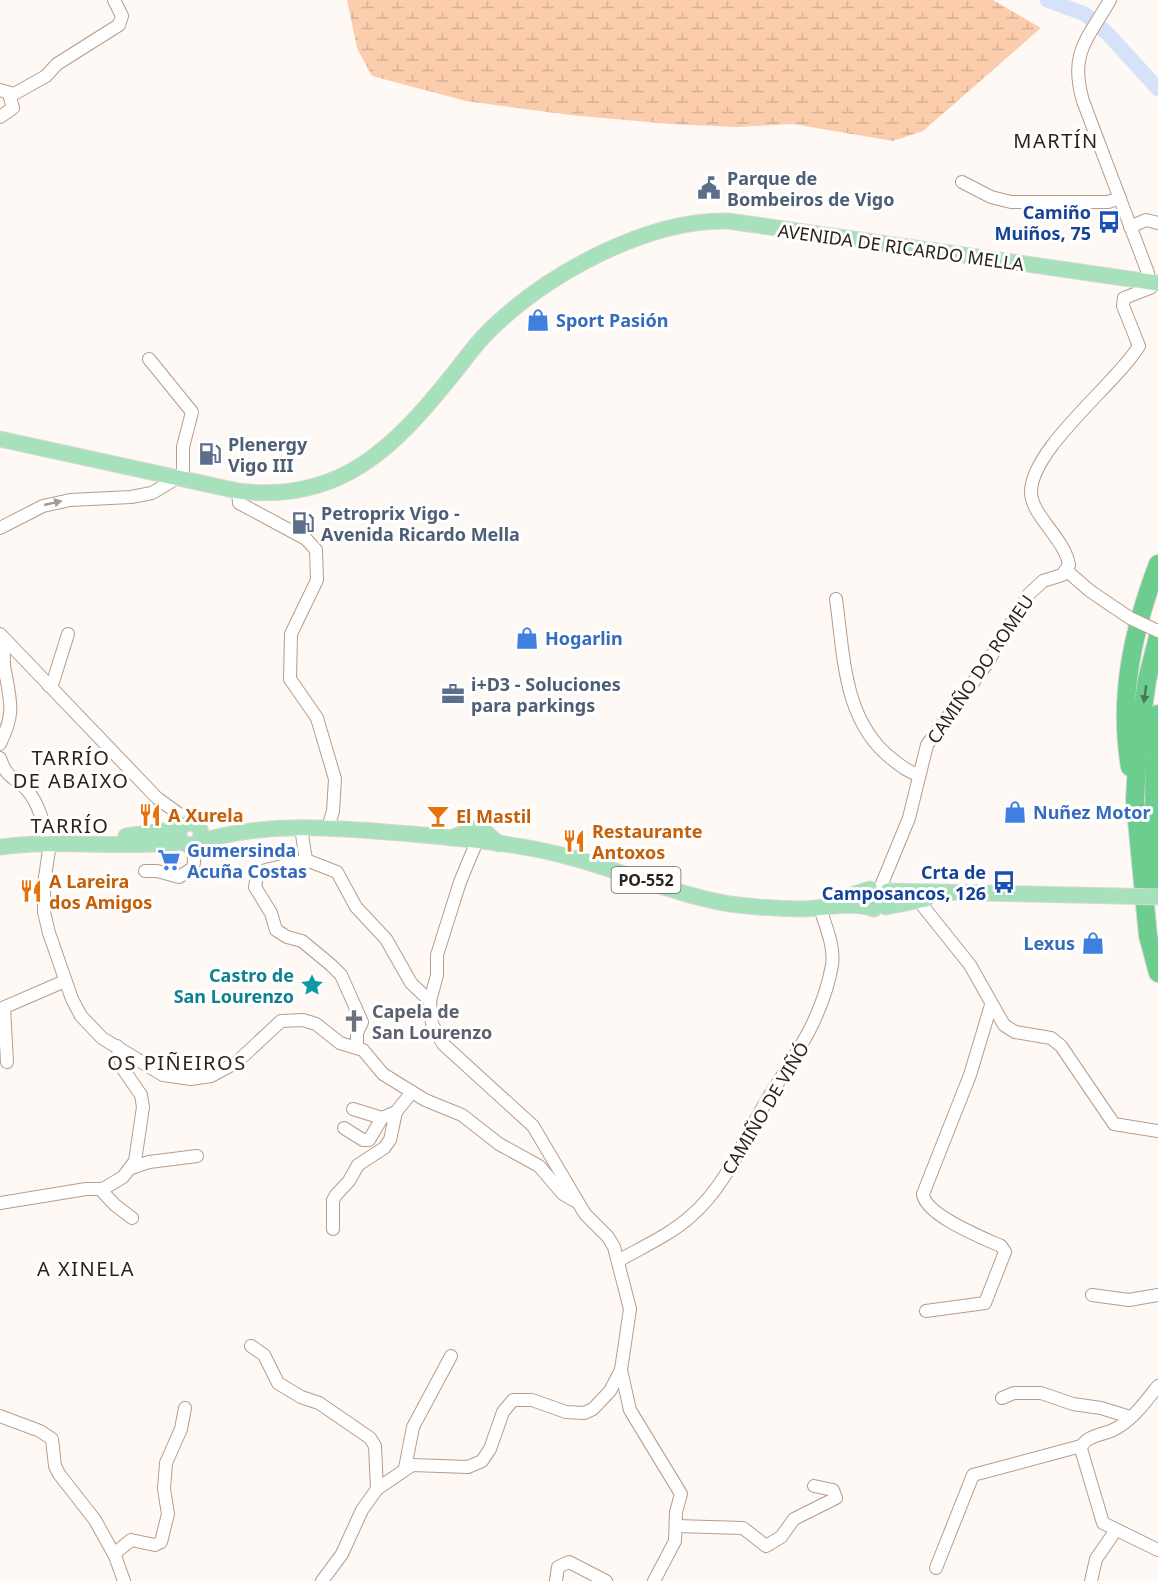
<svg xmlns="http://www.w3.org/2000/svg" width="1158" height="1581" font-family="'Noto Sans',sans-serif">
	<defs>
		<pattern id="wetland-marsh" width="20" height="14" patternUnits="userSpaceOnUse" patternTransform="scale(1.5)"><rect width="20" height="14" fill="#fccdad"/><path d="M1 5h8M5 5V1M11 12h8M15 12V8" fill="none" stroke="#d8b094"/></pattern>
	</defs>
	<rect width="100%" height="100%" fill="#fef9f5"/>
	<polygon fill="url(#wetland-marsh)" points="347,0 993,0 1041,28 923,131 893,141 793,124 736,127 670,124 570,115 466,101 372,76 357,48"/>
	<g fill="none" stroke-linecap="round" stroke-linejoin="round">
		<polyline stroke="#d5e2f9" stroke-width="15" points="1047,0 1085,14 1108,34 1158,89"/>
		<g stroke="#b69d8c" stroke-width="14">
			<g id="minor">
				<polyline points="0,90 14,94 46,76 57,64 119,25 122,16 114,0"/>
				<polyline points="0,117 13,108 9,94"/>
				<polyline points="962,182 991,197 1011,202 1108,202 1120,198"/>
				<polyline points="1130,227 1146,220 1158,223"/>
				<polyline points="149,359 192,412 183,447 183,479"/>
				<polyline points="238,491 239,503 306,539 316,550 317,580 291,634 290,679 317,718 335,779 333,811 328,828"/>
				<polyline points="0,528 43,506 70,500 131,497 152,493 177,478"/>
				<polyline points="1067,571 1090,591 1130,618"/>
				<path d="M836 599C844 655 843 721 892 759 901 766 908 772 919 775"/>
				<polyline points="0,634 157,798 190,822"/>
				<polyline points="49,686 53,682 68,634"/>
				<path d="M0 744C15 713 11 704 5 671 2 660 6 650 2 639"/>
				<path d="M0 758C7 780 15 776 27 790 38 802 46 827 46 843"/>
				<polyline points="301,828 306,860"/>
				<polyline points="50,843 44,884 44,912 49,933 72,999 81,1016 102,1038 163,1075 191,1079 211,1076 237,1062 281,1021 303,1020 316,1024 340,1043 363,1050 383,1074 425,1100 462,1115 499,1144 539,1166 563,1194 577,1202"/>
				<polyline points="145,871 157,871 179,877 193,868 194,862 193,845"/>
				<path d="M881 886 909 818 927 745 986 665 1028 595 1043 581 1062 575 1069 565C1065 539 1032 516 1031 493 1030 449 1117 383 1139 346L1123 306 1124 298 1150 288 1148 273 1083 101C1069 53 1087 40 1110 0"/>
				<polyline points="918,900 970,965 1004,1025 1015,1032 1051,1038 1061,1046 1114,1124 1158,1131"/>
				<polyline points="4,1008 7,1062"/>
				<polyline points="0,1009 65,981"/>
				<polyline points="357,1046 357,1033 362,1022 341,975 331,965 302,941 287,937 276,930 271,913 255,887 257,876 262,871 306,860 337,872 356,907 386,939 411,983 430,1001"/>
				<polyline points="353,1109 382,1118"/>
				<polyline points="344,1128 363,1140 369,1140 382,1118 396,1112"/>
				<polyline points="131,1168 149,1162 197,1156"/>
				<polyline points="100,1189 115,1205 132,1218"/>
				<polyline points="0,1203 86,1189 103,1189 123,1177 135,1161 143,1107 141,1095 123,1069 117,1046"/>
				<polyline points="333,1229 333,1200 336,1195 349,1181 358,1165 384,1148 390,1140 396,1112 412,1092"/>
				<path d="M618 1261C642 1247 670 1235 691 1216 728 1184 745 1136 770 1095 797 1053 823 1016 832 965 835 946 825 925 820 908"/>
				<polyline points="1092,1295 1129,1300 1158,1295"/>
				<path d="M926 1311 985 1303 1005 1252 1001 1246C983 1238 925 1215 923 1194L970 1075 991 1005"/>
				<polyline points="251,1346 264,1355 278,1383 301,1397 319,1403 370,1438 375,1446 377,1489"/>
				<polyline points="621,1370 630,1410 681,1494 676,1512 675,1541 654,1581"/>
				<path d="M1158 1386C1146 1401 1131 1422 1113 1430 1102 1435 1084 1436 1081 1449L1103 1523 1158 1550"/>
				<polyline points="1002,1398 1014,1393 1041,1393 1073,1404 1101,1408 1130,1417"/>
				<polyline points="0,1416 40,1431 52,1439 55,1466 59,1474 95,1520 115,1556 124,1581"/>
				<polyline points="405,1468 413,1427 451,1356"/>
				<polyline points="676,1526 743,1528 766,1546 781,1537 794,1519 836,1498 833,1490 814,1486"/>
				<polyline points="114,1554 131,1540 155,1545 161,1542 168,1514 164,1489 166,1463 181,1429 185,1408"/>
				<polyline points="936,1568 973,1475 1081,1446"/>
				<polyline points="322,1581 342,1554 362,1510 377,1489 412,1465 468,1467 482,1461 490,1449 503,1412 513,1400 532,1400 566,1412 584,1413 593,1409 610,1391 621,1370 630,1309 614,1247 608,1237 585,1214 533,1126 443,1044 432,1024 430,1001 437,975 437,955 460,882 477,841"/>
				<polyline points="556,1581 558,1567 569,1562 606,1581"/>
				<polyline points="1091,1581 1096,1559 1116,1530"/>
			</g>
		</g>
		<g stroke="#d9d7d6" stroke-width="17">
			<g id="major">
				<path d="M0 439 238 491C340 504 395 447 454 373 466 358 477 342 492 328 549 273 648 219 728 221L1158 283"/>
				<circle cx="190" cy="834" r="11"/>
				<polyline points="126,836 179,829"/>
				<polyline points="453,837 480,827 499,844"/>
				<path d="M196 843C265 820 341 828 412 834 464 839 518 843 569 857 623 871 675 895 730 904 754 907 779 909 803 909 826 908 852 901 874 909"/>
				<path d="M0 847C61 839 121 849 182 842"/>
				<polyline points="888,891 1119,896"/>
				<polyline points="838,899 870,889"/>
				<polyline points="886,907 926,899"/>
			</g>
		</g>
		<g stroke="#d9d7d6" stroke-width="20">
			<g id="highway">
				<polyline points="1158,637 1147,680 1138,746 1135,800 1148,936 1158,973"/>
				<path d="M1158 714C1153 770 1153 825 1158 881"/>
				<path d="M1130 767C1118 696 1133 630 1158 564"/>
			</g>
		</g>
		<use href="#minor" stroke="#fff" stroke-width="12"/>
		<use href="#major" stroke="#a7e1bc" stroke-width="15"/>
		<use href="#highway" stroke="#6ccd8f" stroke-width="18"/>
		<g stroke="#b69d8c" stroke-width="14" stroke-linecap="butt">
			<polyline id="minor-bridge" points="1130,618 1158,631"/>
		</g>
		<g stroke="#d9d7d6" stroke-width="17" stroke-linecap="butt">
			<polyline id="major-bridge" points="1119,896 1158,897"/>
		</g>
		<use href="#minor-bridge" stroke="#fff" stroke-width="12"/>
		<use href="#major-bridge" stroke="#a7e1bc" stroke-width="15"/>
	</g>
	<defs><path id="oneway-solid" d="M-6-.8H1V-3.2L6.5 0L1 3.2V.8H-6Z" transform="scale(1.5)"/></defs>
	<use fill="#a09c99" href="#oneway-solid" transform="translate(53 503) rotate(-13)"/>
	<use fill="#4c7856" href="#oneway-solid" transform="translate(1145 694) rotate(98)"/>
	<defs>
		<g id="civic-bare" transform="scale(1.8)"><path d="M-.6-6.5H3V-4.5H.6V-3L4-1V1h2V6H-6V1h2V-1L-.6-3ZM-1.2 2.5V6h2.4V2.5Z" fill="#5c6f8a" stroke="#fff" stroke-width="2.5" paint-order="stroke"/></g>
		<g id="bus-bare" transform="scale(1.8)"><path d="M-5-6H5V4H4V6H2V4H-2V6H-4V4H-5ZM-3.5-4V0h7V-4ZM-3.5 1.2v1.5H-2V1.2ZM2 1.2v1.5H3.5V1.2Z" fill="#1a4fb4" stroke="#fff" stroke-width="2.5" paint-order="stroke"/></g>
		<g id="shop-bare" transform="scale(1.8)"><path d="M-5-2.5h2.3a2.7 3.5 0 0 1 5.4 0H5L5.5 6h-11ZM-1.5-2.5h3a1.5 2.3 0 0 0-3 0Z" fill="#3f7fe0" stroke="#fff" stroke-width="2.5" paint-order="stroke"/></g>
		<g id="fuel-bare" transform="scale(1.8)"><path d="M-5.5-6h7V0h2V4h1.3V-2.5L3-4.5l.8-.8L6-3V5H2.5V1h-1V6h-7ZM-4.2-4.7v3.2H.2V-4.7Z" fill="#5c6f8a" stroke="#fff" stroke-width="2.5" paint-order="stroke"/></g>
		<g id="office-bare" transform="scale(1.8)"><path d="M-6-3h4V-5.5h4V-3h4V5H-6ZM-1-4.5V-3h2v-1.5ZM-6 0V1H6V0Z" fill="#5c6f8a" stroke="#fff" stroke-width="2.5" paint-order="stroke"/></g>
		<g id="restaurant-bare" transform="scale(1.8)"><path d="M-5-6h1v4h1v-4h1v4h1v-4h1v5L-1.5 .5V6h-2V.5L-5-1ZM5-6V6H3V1.5H1.5Q1.5-4 5-6Z" fill="#e8710a" stroke="#fff" stroke-width="2.5" paint-order="stroke"/></g>
		<g id="bar-bare" transform="scale(1.8)"><path d="M-6-5H6L.8 .8V4.5H3.5V6h-7V4.5H-.8V.8Z" fill="#e8710a" stroke="#fff" stroke-width="2.5" paint-order="stroke"/></g>
		<g id="supermarket-bare" transform="scale(1.8)"><path d="M-6-5.5h2.5l.6 2H6L4.5 2H-2.5L-4.4-4H-6ZM-1.5 3.2a1.3 1.3 0 1 0 .1 0ZM3 3.2a1.3 1.3 0 1 0 .1 0Z" fill="#3f7fe0" stroke="#fff" stroke-width="2.5" paint-order="stroke"/></g>
		<g id="sight-bare" transform="scale(1.8)"><path d="M0-6L1.8-2.2L6-1.7L2.9 1.2L3.7 5.4L0 3.3L-3.7 5.4L-2.9 1.2L-6-1.7L-1.8-2.2Z" fill="#0f9aa8" stroke="#fff" stroke-width="2.5" paint-order="stroke"/></g>
		<g id="church-bare" transform="scale(1.8)"><path d="M-1.2-6h2.4v3.5h3.3v2.4h-3.3V6h-2.4V-.1h-3.3v-2.4h3.3Z" fill="#6b7280" stroke="#fff" stroke-width="2.5" paint-order="stroke"/></g>
	</defs>
	<g fill-rule="evenodd">
		<use href="#civic-bare" x="709" y="188"/>
		<use href="#bus-bare" x="1109" y="222"/>
		<use href="#shop-bare" x="538" y="320"/>
		<use href="#fuel-bare" x="210" y="454"/>
		<use href="#fuel-bare" x="303" y="523"/>
		<use href="#shop-bare" x="527" y="638"/>
		<use href="#office-bare" x="453" y="694"/>
		<use href="#shop-bare" x="1015" y="812"/>
		<use href="#restaurant-bare" x="150" y="815"/>
		<use href="#bar-bare" x="438" y="816"/>
		<use href="#restaurant-bare" x="574" y="841"/>
		<use href="#supermarket-bare" x="169" y="860"/>
		<use href="#bus-bare" x="1004" y="882"/>
		<use href="#restaurant-bare" x="31" y="891"/>
		<use href="#shop-bare" x="1093" y="943"/>
		<use href="#sight-bare" x="312" y="985"/>
		<use href="#church-bare" x="354" y="1021"/>
	</g>
	<g text-anchor="middle" dominant-baseline="central" stroke-width="6" stroke-linejoin="round" paint-order="stroke">
		<rect fill="#fff" stroke="#6c6561" stroke-width="1.5" x="611.5" y="867" width="69" height="26" rx="4.5"/>
		<g font-size="16" font-weight="bold" fill="#2d231d">
			<text x="646" y="880">PO-552</text>
		</g>
		<g font-size="18" font-weight="bold" fill="#4e5e75" stroke="#fff" text-anchor="start">
			<text x="727" y="178">Parque de<tspan x="727" dy="21">Bombeiros de Vigo</tspan></text>
			<text x="228" y="444">Plenergy<tspan x="228" dy="21">Vigo III</tspan></text>
			<text x="321" y="513">Petroprix Vigo -<tspan x="321" dy="21">Avenida Ricardo Mella</tspan></text>
			<text x="471" y="684">i+D3 - Soluciones<tspan x="471" dy="21">para parkings</tspan></text>
		</g>
		<g font-size="18" font-weight="bold" fill="#164399" stroke="#fff" text-anchor="end">
			<text x="1091" y="212">Camiño<tspan x="1091" dy="21">Muiños, 75</tspan></text>
			<text x="986" y="872">Crta de<tspan x="986" dy="21">Camposancos, 126</tspan></text>
		</g>
		<g font-size="18" fill="#2d231d" stroke="#fff">
			<text transform="translate(901 247) rotate(8)">AVENIDA DE RICARDO MELLA</text>
			<text transform="translate(980 669) rotate(-56)">CAMIÑO DO ROMEU</text>
			<text transform="translate(765 1108) rotate(-59)">CAMIÑO DE VIÑÓ</text>
		</g>
		<g font-size="18" font-weight="bold" fill="#366cbe" stroke="#fff" text-anchor="start">
			<text x="556" y="320">Sport Pasión</text>
			<text x="545" y="638">Hogarlin</text>
			<text x="1033" y="812">Nuñez Motor</text>
			<text x="187" y="850">Gumersinda<tspan x="187" dy="21">Acuña Costas</tspan></text>
			<text x="1075" y="943" text-anchor="end">Lexus</text>
		</g>
		<g font-size="18" font-weight="bold" fill="#c56008" stroke="#fff" text-anchor="start">
			<text x="168" y="815">A Xurela</text>
			<text x="456" y="816">El Mastil</text>
			<text x="592" y="831">Restaurante<tspan x="592" dy="21">Antoxos</tspan></text>
			<text x="49" y="881">A Lareira<tspan x="49" dy="21">dos Amigos</tspan></text>
		</g>
		<g font-size="18" font-weight="bold" fill="#0d838f" stroke="#fff" text-anchor="end">
			<text x="294" y="975">Castro de<tspan x="294" dy="21">San Lourenzo</tspan></text>
		</g>
		<g font-size="18" font-weight="bold" fill="#5b616d" stroke="#fff" text-anchor="start">
			<text x="372" y="1011">Capela de<tspan x="372" dy="21">San Lourenzo</tspan></text>
		</g>
		<g font-size="20" letter-spacing="1.5" fill="#2d231d" stroke="#fff">
			<text x="1056" y="140">MARTÍN</text>
			<text x="71" y="757">TARRÍO<tspan x="71" dy="23">DE ABAIXO</tspan></text>
			<text x="70" y="825">TARRÍO</text>
			<text x="177" y="1062">OS PIÑEIROS</text>
			<text x="86" y="1268">A XINELA</text>
		</g>
	</g>
</svg>
